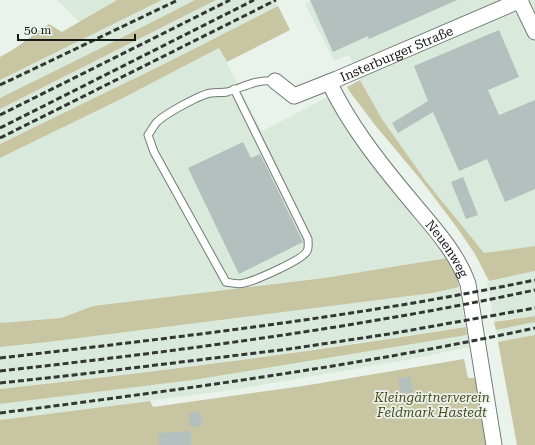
<svg xmlns="http://www.w3.org/2000/svg" width="535" height="445" font-family="'Roboto Serif',serif">
	<rect width="100%" height="100%" fill="#e9f3eb"/>
	<g fill="#d9eadd">
		<polygon points="57,0 117,0 80,22"/>
		<polygon points="162,0 195,0 107,45 0,98 0,80"/>
		<polygon points="216,0 274,0 278,6 166,63 0,144 0,109"/>
		<polygon points="312,0 535,0 535,246 484,253 425,180 382,119 360,80 349,55 334,61 305,4"/>
		<polygon points="219,48 262,131 328,97 380,176 447,258 324,278 93,306 61,318 0,323 0,158 121,99"/>
		<polygon points="535,271 535,316 494,322 487,282"/>
		<polygon points="459,287 466,327 264,357 93,378 0,389 0,347 48,342 433,293"/>
		<polygon points="535,322 535,335 498,342 496,330"/>
		<polygon points="467,335 470,347 406,360 232,390 0,420 0,404 193,380"/>
	</g>
	<g fill="#c8c5a2">
		<polygon points="117,0 162,0 0,80 0,57 14,49 49,24 62,32"/>
		<polygon points="195,0 216,0 0,109 0,98 107,45"/>
		<polygon points="278,6 290,30 227,62 219,48 121,99 0,158 0,144 166,63"/>
		<polygon points="360,80 382,119 425,180 484,253 535,246 535,271 489,281 475,254 458,229 421,180 375,125 350,92 347,87"/>
		<polygon points="447,258 455,272 459,287 433,293 48,342 0,347 0,323 61,318 93,306 324,278"/>
		<polygon points="535,316 535,322 496,330 494,322"/>
		<path d="M466 327 467 335 193 380 0 404V389C156 372 311 352 466 327Z"/>
		<polygon points="535,335 535,445 517,445 498,342"/>
		<polygon points="464,359 468,378 478,378 489,445 0,445 0,420 150,401 153,407 303,386"/>
	</g>
	<g fill="#b3c0bd">
		<polygon points="310,0 457,0 369,39 368,36 333,52"/>
		<polygon points="499,30 519,77 488,90 499,115 535,100 535,189 505,202 487,159 459,171 433,112 398,133 392,123 428,101 414,66"/>
		<polygon points="243,142 251,158 260,154 303,242 239,274 188,168"/>
		<polygon points="463,177 478,215 466,219 451,182"/>
		<polygon points="410,376 413,392 401,394 398,379"/>
		<polygon points="201,412 202,426 190,427 189,413"/>
		<polygon points="191,431 191,445 159,445 158,433"/>
	</g>
	<g fill="none" stroke-linecap="round" stroke-linejoin="round">
		<g stroke="#727b74" stroke-width="9">
			<path id="service" d="M234 89 308 239C308 243 309 248 307 251 303 260 254 281 244 283 238 285 232 283 226 282L154 152 148 135C151 131 154 125 157 122 165 114 201 94 211 93 216 92 222 93 227 92 244 87 256 79 275 81"/>
		</g>
		<g stroke="#727b74" stroke-width="17">
			<g id="minor">
				<polyline points="520,1 535,32"/>
				<path id="s1" d="M275 81 294 96 337 79 521 0"/>
				<path id="s2" d="M329 82C349 124 378 161 408 197 430 224 456 250 468 284L494 445"/>
			</g>
		</g>
		<use href="#service" stroke="#fff" stroke-width="7"/>
		<use href="#minor" stroke="#fff" stroke-width="15"/>
		<g stroke="#333734" stroke-width="3" stroke-dasharray="6 3" stroke-linecap="butt">
			<polyline points="0,85 178,0"/>
			<polyline points="0,115 230,0"/>
			<polyline points="0,128 254,0"/>
			<polyline points="0,138 276,0"/>
			<path d="M0 358C179 337 358 317 535 280"/>
			<path d="M0 371C179 351 358 328 535 290"/>
			<polyline points="0,383 74,375 289,349 389,334 535,308"/>
			<path d="M0 413C178 390 359 366 535 328"/>
		</g>
	</g>
	<g text-anchor="middle" dominant-baseline="central" stroke-width="3.5" stroke-linejoin="round" paint-order="stroke">
		<g font-size="13" fill="#161917" stroke="#e9f3eb">
			<text stroke="none"><textPath href="#s1" startOffset="135">Insterburger Straße</textPath></text>
			<text stroke="none"><textPath href="#s2" startOffset="205">Neuenweg</textPath></text>
		</g>
		<g font-size="13" font-style="italic" fill="#4f491c" stroke="#e9f3eb">
			<text x="432" y="397">Kleingärtnerverein<tspan x="432" dy="15">Feldmark Hastedt</tspan></text>
		</g>
	</g>
	<path d="M18 34v6h117v-6" fill="none" stroke="#161917" stroke-width="2"/>
	<text x="24" y="34" font-size="12" fill="#161917" stroke="#e9f3eb" stroke-width="3" paint-order="stroke">50 m</text>
</svg>
